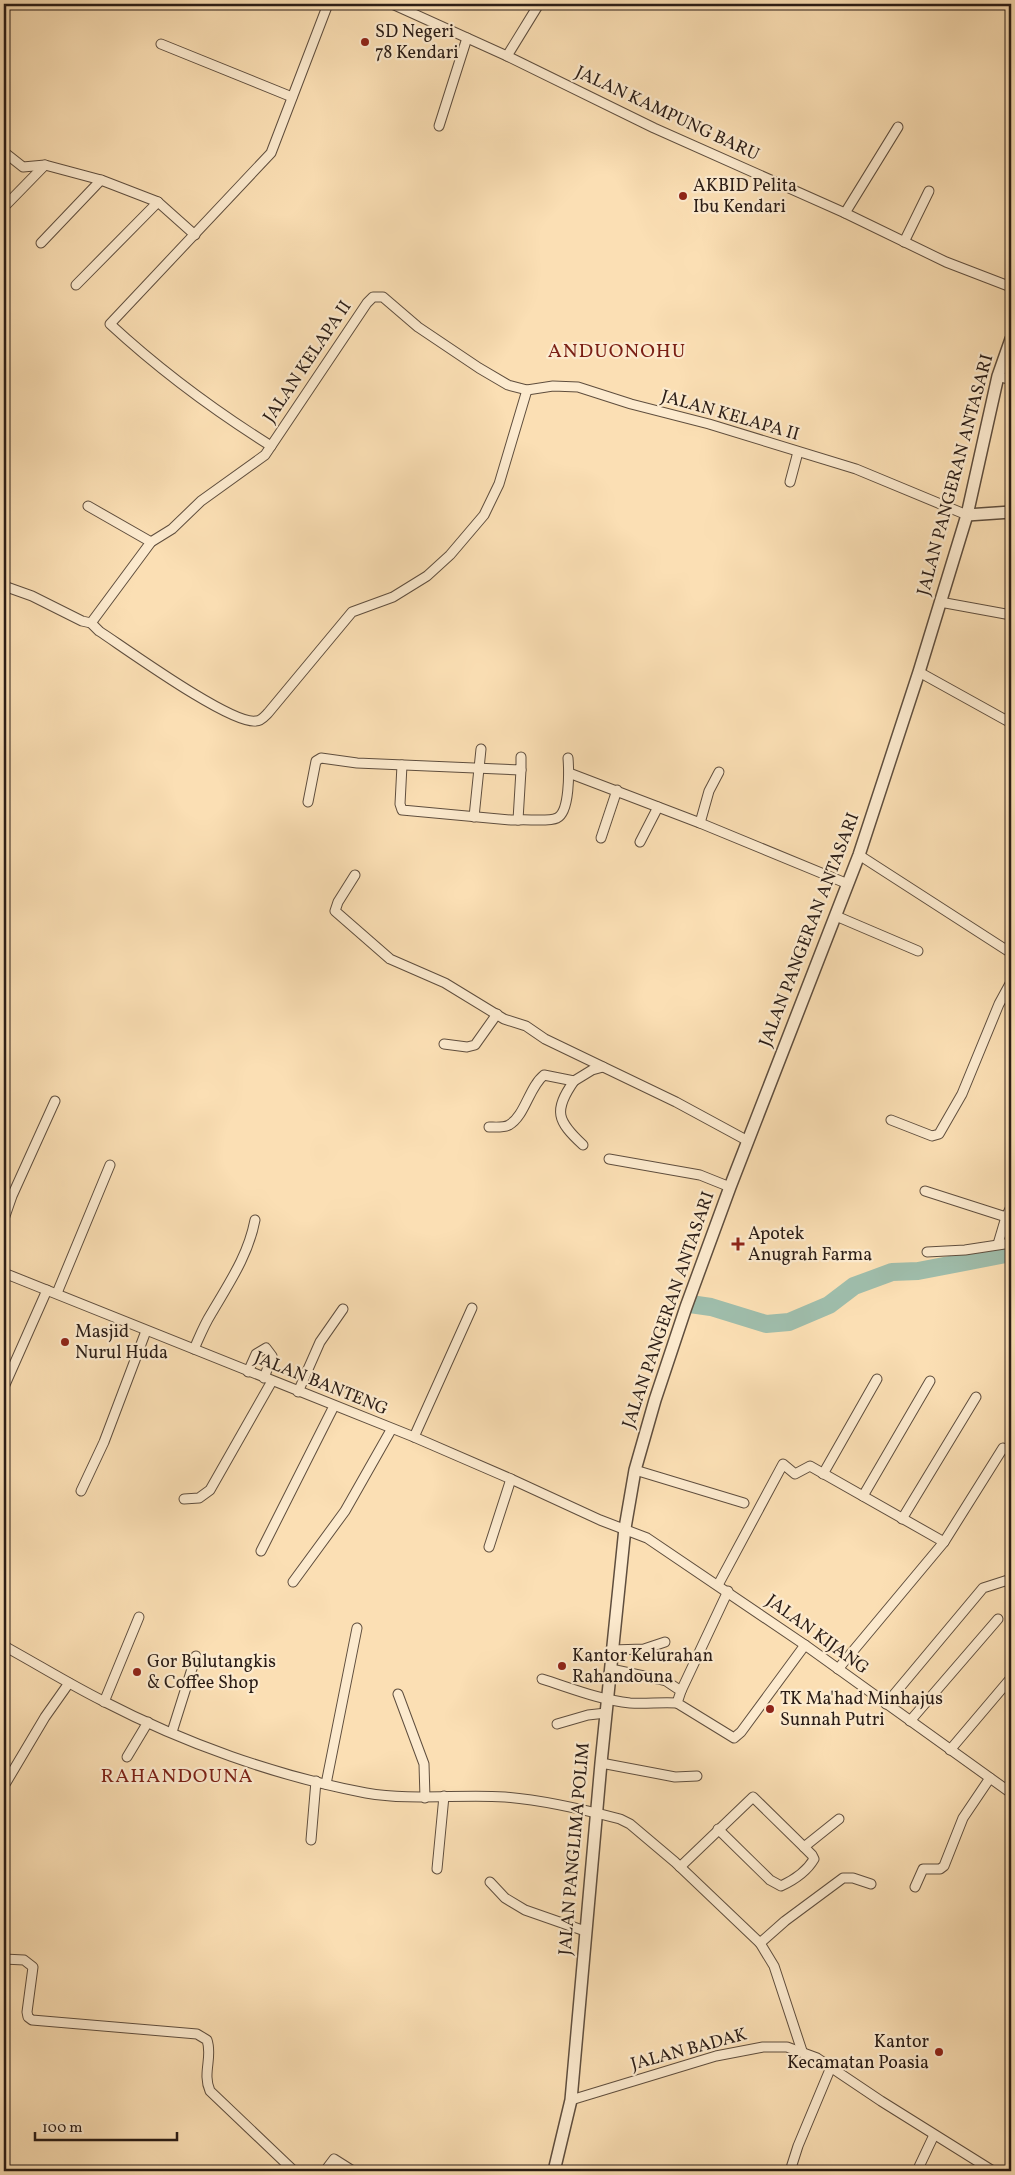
<svg xmlns="http://www.w3.org/2000/svg" width="1015" height="2175" font-family="Vollkorn,serif">
	<rect width="100%" height="100%" fill="#fbdfb4"/>
	<filter id="stains"><feTurbulence type="fractalNoise" baseFrequency=".004" numOctaves="4"/><feColorMatrix values="0 0 0 0 .2 0 0 0 0 .09 0 0 0 0 .02 0 0 0 .5 -.17"/></filter>
	<radialGradient id="worn" r=".72"><stop offset=".6" stop-color="#630" stop-opacity="0"/><stop offset="1" stop-color="#630" stop-opacity=".3"/></radialGradient>
	<g fill="none" stroke-linecap="round" stroke-linejoin="round">
		<polyline stroke="#9fbdab" stroke-width="18" points="690,1304 711,1307 766,1324 789,1322 829,1305 854,1286 892,1272 918,1271 1011,1253"/>
		<g stroke="#5f4e3e" stroke-width="11">
			<g id="minor">
				<polyline points="392,4 507,56 654,128 845,213 946,262 1011,287"/>
				<polyline points="161,44 292,97"/>
				<polyline points="507,56 539,4"/>
				<polyline points="439,126 467,38"/>
				<polyline points="4,152 23,167 45,165 101,180 158,202 195,235"/>
				<polyline points="4,207 45,165"/>
				<polyline points="845,213 898,127"/>
				<polyline points="904,242 929,191"/>
				<polyline points="41,243 101,180"/>
				<polyline points="76,285 158,202"/>
				<polyline points="998,376 1011,380"/>
				<path d="M271 446C212 409 162 372 110 324L271 153 328 4"/>
				<polyline points="790,482 798,452"/>
				<polyline points="88,506 151,542"/>
				<path d="M4 586 32 596 82 621 91 623 99 631C125 648 231 725 256 721 261 721 265 716 268 713L352 612 393 597 427 576 450 555 484 515 499 484 527 390"/>
				<polyline points="940,602 1011,615"/>
				<polyline points="91,623 151,542 172,529 201,501 265,455 367,303 373,297 383,297 418,327 479,368 508,385 527,390 553,386 578,387 631,404 709,424 856,469 967,515"/>
				<polyline points="919,672 1011,723"/>
				<polyline points="402,765 400,804 402,810 511,820 518,820 521,770"/>
				<polyline points="569,773 700,823 848,884"/>
				<polyline points="308,802 316,761 321,758 357,763 521,770 521,757"/>
				<polyline points="474,817 481,749"/>
				<path d="M518 820C527 819 549 822 557 818 570 812 569 771 568 758"/>
				<polyline points="700,823 709,791 719,772"/>
				<polyline points="601,838 617,790"/>
				<polyline points="640,842 658,807"/>
				<polyline points="859,855 1011,953"/>
				<polyline points="355,875 338,902 335,911 390,959 445,983 504,1019 526,1026 545,1039 676,1102 748,1141"/>
				<polyline points="836,916 918,951"/>
				<polyline points="444,1044 467,1047 475,1045 497,1014"/>
				<path d="M574 1081C553 1111 557 1121 583 1145"/>
				<polyline points="891,1120 932,1136 939,1134 962,1094 999,1004 1011,982"/>
				<path d="M489 1127C495 1127 504 1128 509 1125 525 1116 529 1087 544 1075L574 1081 592 1070 603 1067"/>
				<polyline points="609,1159 700,1175 730,1187"/>
				<polyline points="925,1191 1006,1217 1011,1207"/>
				<polyline points="4,1219 12,1196 55,1101"/>
				<polyline points="998,1244 1006,1217"/>
				<polyline points="927,1252 965,1250 1011,1243"/>
				<polyline points="4,1273 414,1437 511,1479 600,1520 647,1538 805,1645 1011,1793"/>
				<polyline points="57,1293 110,1165"/>
				<path d="M194 1349C199 1338 204 1325 211 1314 229 1283 248 1256 255 1220"/>
				<polyline points="248,1372 256,1354 266,1348 272,1356 264,1378"/>
				<polyline points="4,1387 47,1290"/>
				<polyline points="298,1392 320,1342 343,1309"/>
				<polyline points="414,1437 472,1308"/>
				<polyline points="635,1470 744,1503"/>
				<polyline points="823,1474 877,1379"/>
				<polyline points="81,1491 104,1442 146,1331"/>
				<polyline points="863,1496 930,1381"/>
				<polyline points="184,1499 199,1498 210,1490 272,1381"/>
				<polyline points="902,1519 976,1397"/>
				<polyline points="489,1547 511,1479"/>
				<polyline points="261,1551 334,1406"/>
				<polyline points="293,1582 345,1511 391,1430"/>
				<polyline points="718,1585 783,1464 795,1474 810,1466 944,1542"/>
				<path d="M4 1646C37 1664 69 1684 103 1701 184 1743 276 1776 366 1793 412 1801 458 1794 505 1797 544 1800 582 1809 620 1819L630 1824 675 1862 760 1943 774 1966 802 2051"/>
				<polyline points="612,1650 644,1649 665,1642"/>
				<polyline points="611,1669 658,1679 666,1681 681,1691 677,1703 734,1738 741,1732 805,1645"/>
				<polyline points="838,1669 944,1542 1003,1448"/>
				<path d="M542 1679C571 1688 600 1700 630 1703 646 1704 661 1702 677 1703"/>
				<polyline points="681,1691 728,1591"/>
				<polyline points="398,1694 424,1764 425,1798"/>
				<polyline points="104,1702 139,1617"/>
				<polyline points="886,1704 983,1588 1011,1579"/>
				<polyline points="910,1721 998,1619"/>
				<polyline points="557,1724 588,1715 606,1713"/>
				<polyline points="172,1732 196,1656"/>
				<polyline points="950,1750 1011,1678"/>
				<polyline points="127,1757 148,1722"/>
				<polyline points="601,1763 675,1777 697,1776"/>
				<polyline points="326,1784 357,1628"/>
				<polyline points="4,1786 45,1717 69,1683"/>
				<path d="M718 1829 770 1880 781 1886C794 1880 807 1871 814 1859L812 1855 804 1847"/>
				<polyline points="311,1840 316,1781"/>
				<polyline points="680,1867 753,1797 804,1847 839,1819"/>
				<polyline points="437,1869 444,1796"/>
				<polyline points="490,1882 505,1898 525,1910 585,1931"/>
				<polyline points="915,1887 923,1869 940,1869 944,1866 963,1818 990,1778"/>
				<polyline points="760,1943 785,1921 843,1878 853,1878 871,1884"/>
				<path d="M4 1959 24 1960 33 1967 27 2012 28 2017 32 2020 197 2034 207 2040C213 2057 202 2073 210 2091L294 2171"/>
				<polyline points="571,2100 716,2056 763,2047 787,2047 817,2058 881,2101 993,2171"/>
				<polyline points="325,2171 334,2159 353,2171"/>
				<polyline points="790,2171 798,2146 831,2067"/>
				<polyline points="917,2171 934,2135"/>
			</g>
		</g>
		<g stroke="#5f4e3e" stroke-width="14">
			<g id="tertiary">
				<polyline points="967,515 1011,512"/>
				<polyline points="554,2171 571,2100 601,1763 625,1528 635,1470 655,1400 686,1307 730,1187 859,855 919,672 967,515 998,376 1011,339"/>
			</g>
		</g>
		<use href="#minor" stroke="#fceace" stroke-width="9"/>
		<use href="#tertiary" stroke="#fceace" stroke-width="11"/>
	</g>
	<g fill="#8f2418" stroke="#fceace" stroke-width="2">
		<circle cx="365" cy="42" r="5"/>
		<circle cx="683" cy="196" r="5"/>
		<path d="M735.5 1236.5h5v5h5v5h-5v5h-5v-5h-5v-5h5z"/>
		<circle cx="65" cy="1342" r="5"/>
		<circle cx="562" cy="1666" r="5"/>
		<circle cx="137" cy="1672" r="5"/>
		<circle cx="770" cy="1709" r="5"/>
		<circle cx="939" cy="2052" r="5"/>
	</g>
	<g text-anchor="middle" dominant-baseline="central" stroke-width="4.5" stroke-linejoin="round" paint-order="stroke">
		<g font-size="18" fill="#2b1d16" stroke="#fceace" text-anchor="start">
			<text x="375" y="32">SD Negeri<tspan x="375" dy="21">78 Kendari</tspan></text>
			<text x="693" y="186">AKBID Pelita<tspan x="693" dy="21">Ibu Kendari</tspan></text>
			<text x="748" y="1234">Apotek<tspan x="748" dy="21">Anugrah Farma</tspan></text>
			<text x="75" y="1332">Masjid<tspan x="75" dy="21">Nurul Huda</tspan></text>
			<text x="572" y="1656">Kantor Kelurahan<tspan x="572" dy="21">Rahandouna</tspan></text>
			<text x="147" y="1662">Gor Bulutangkis<tspan x="147" dy="21">&amp; Coffee Shop</tspan></text>
			<text x="780" y="1699">TK Ma'had Minhajus<tspan x="780" dy="21">Sunnah Putri</tspan></text>
			<text x="929" y="2042" text-anchor="end">Kantor<tspan x="929" dy="21">Kecamatan Poasia</tspan></text>
		</g>
		<g font-size="18" fill="#2b1d16" stroke="#fceace">
			<text transform="translate(667 114) rotate(25)">JALAN KAMPUNG BARU</text>
			<text transform="translate(308 362) rotate(-56)">JALAN KELAPA II</text>
			<text transform="translate(730 416) rotate(16)">JALAN KELAPA II</text>
			<text transform="translate(956 475) rotate(-75)">JALAN PANGERAN ANTASARI</text>
			<text transform="translate(810 930) rotate(-69)">JALAN PANGERAN ANTASARI</text>
			<text transform="translate(669 1310) rotate(-71)">JALAN PANGERAN ANTASARI</text>
			<text transform="translate(321 1384) rotate(22)">JALAN BANTENG</text>
			<text transform="translate(817 1635) rotate(36)">JALAN KIJANG</text>
			<text transform="translate(575 1849) rotate(-85)">JALAN PANGLIMA POLIM</text>
			<text transform="translate(689 2050) rotate(-15)">JALAN BADAK</text>
		</g>
		<g font-size="20" letter-spacing="1" fill="#7a1f14" stroke="#fceace">
			<text x="617" y="352">ANDUONOHU</text>
			<text x="177" y="1777">RAHANDOUNA</text>
		</g>
	</g>
	<rect width="1015" height="2175" fill="none" stroke="#fbdfb4" stroke-width="20"/>
	<rect x="5" y="5" width="1005" height="2165" fill="none" stroke="#2b1d16" stroke-width="2.5"/>
	<rect x="10" y="10" width="995" height="2155" fill="none" stroke="#2b1d16"/>
	<path d="M35 2132v8h142v-8" fill="none" stroke="#2b1d16" stroke-width="2.5"/>
	<text x="42" y="2132" font-size="15" fill="#2b1d16" stroke="#fceace" stroke-width="4" paint-order="stroke">100 m</text>
	<rect width="100%" height="100%" filter="url(#stains)"/>
	<rect width="100%" height="100%" fill="url(#worn)"/>
</svg>
